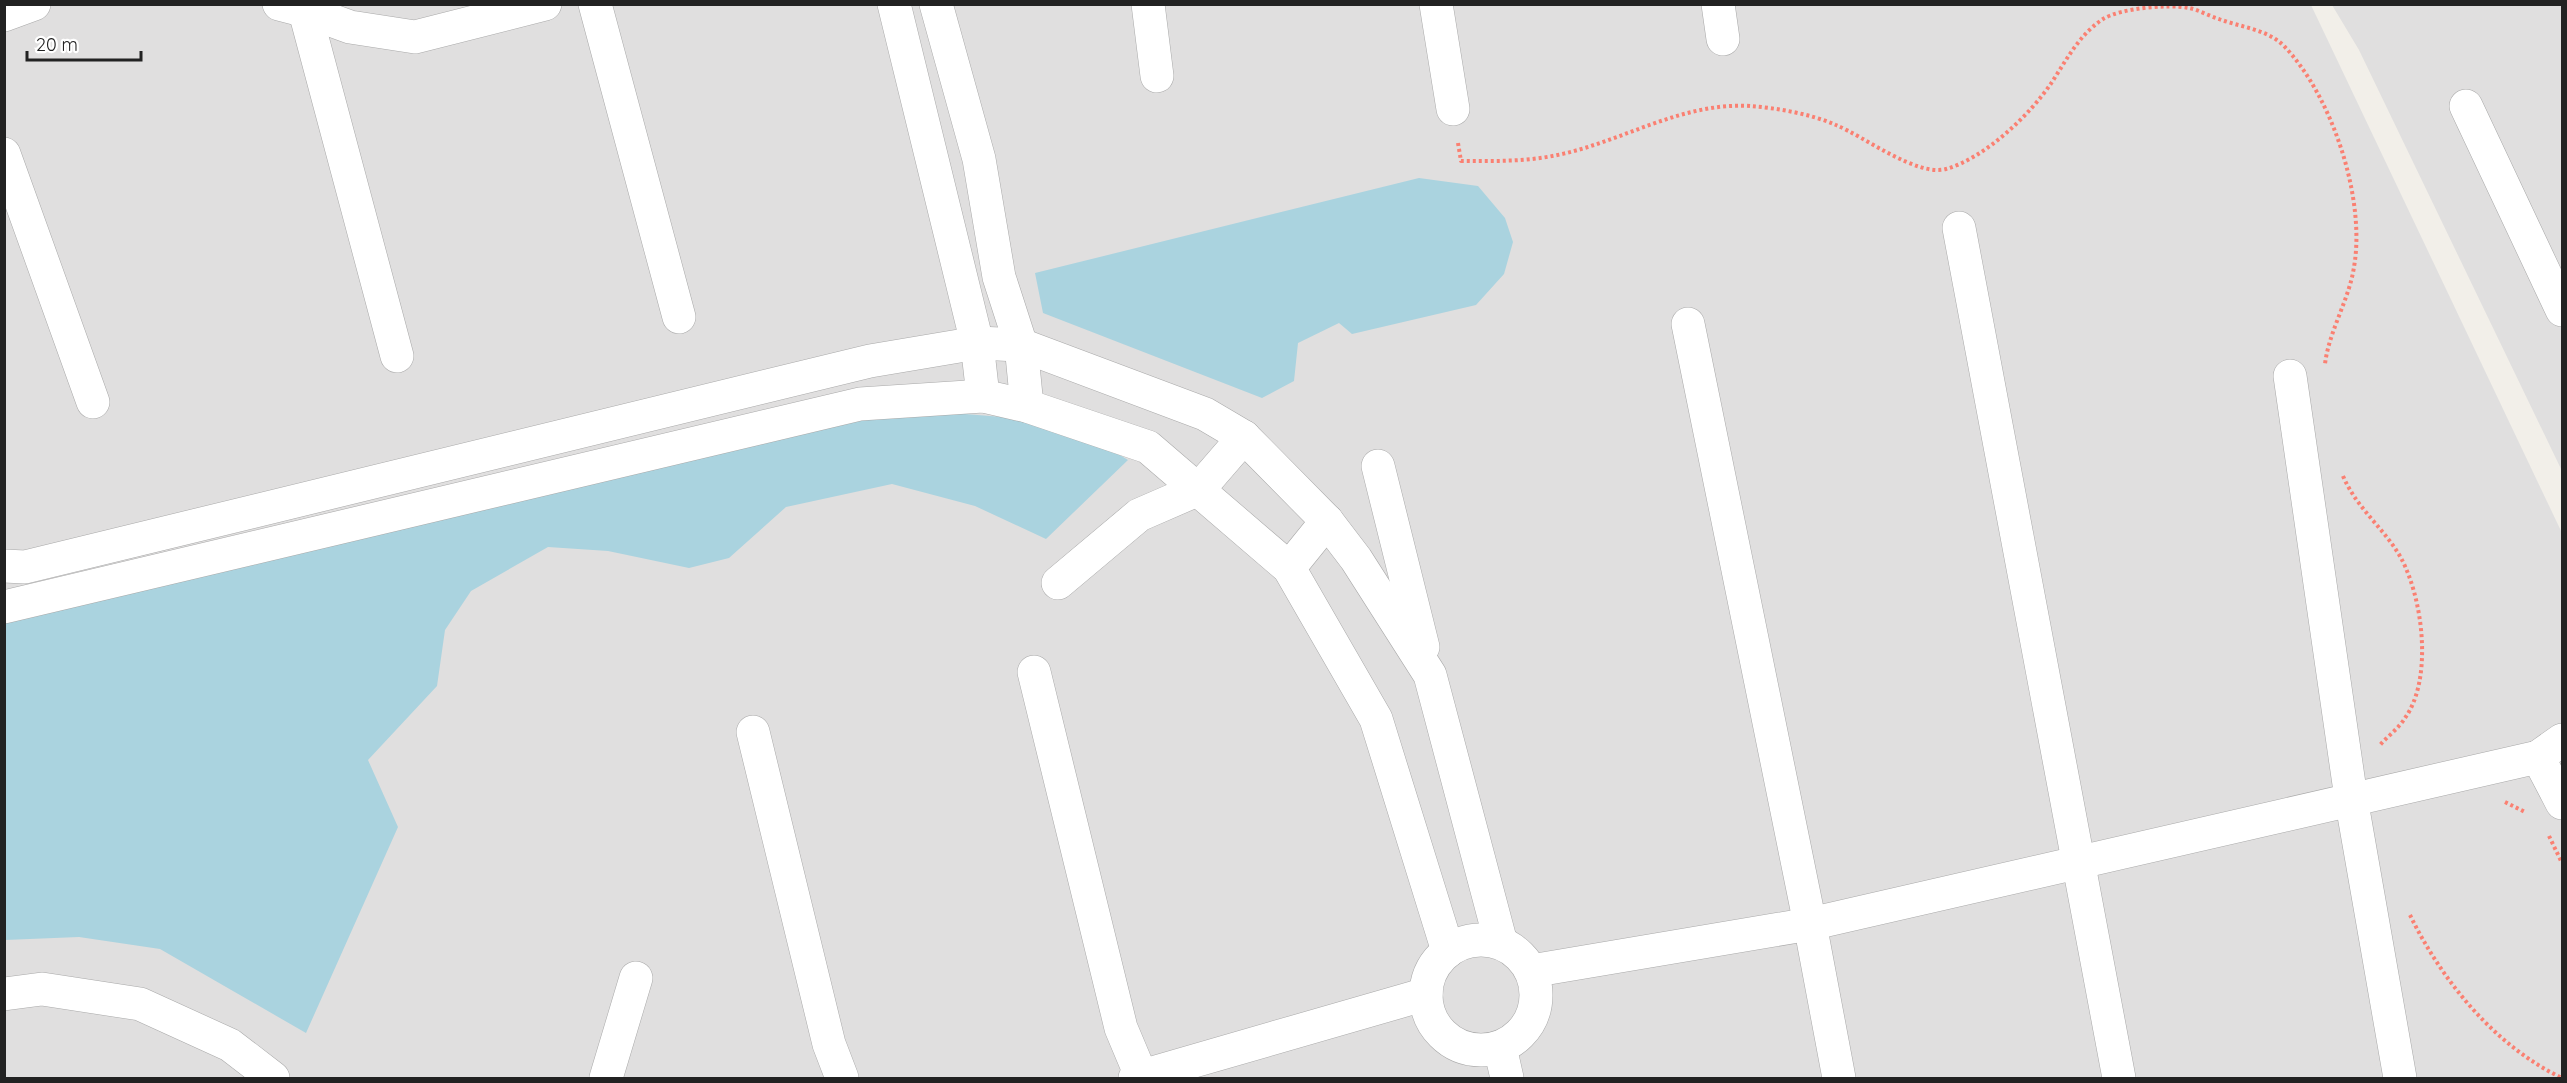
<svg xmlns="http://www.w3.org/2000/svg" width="2567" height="1083" font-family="Quicksand,sans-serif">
	<rect width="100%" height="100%" fill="#f2efe9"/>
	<g fill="#e0dfdf">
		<polygon points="5,5 2311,5 2562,533 2562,1078 5,1078"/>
		<polygon points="2332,5 2562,5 2562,471 2359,50"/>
	</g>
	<g fill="#aad3df">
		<polygon points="1419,178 1478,186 1505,218 1513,242 1504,274 1476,305 1352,334 1339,323 1298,343 1294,381 1262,398 1043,313 1035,273"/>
		<polygon points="878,407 1066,422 1128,460 1046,539 975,506 892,484 786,507 729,558 689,568 608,551 548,547 471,591 445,630 437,686 368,760 398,827 306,1033 160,949 79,937 5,940 4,609"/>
	</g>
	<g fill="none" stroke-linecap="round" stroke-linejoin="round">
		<g stroke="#a9a9a9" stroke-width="34">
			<g id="street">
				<polyline points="279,4 306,11 350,27 415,37 545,4"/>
				<polyline points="303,4 397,356"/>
				<polyline points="595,4 679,317"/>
				<polyline points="894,4 977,343 983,396"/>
				<polyline points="936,4 979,159 999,277 1021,345 1027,406"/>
				<polyline points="1148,4 1157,76"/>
				<polyline points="1436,4 1453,109"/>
				<polyline points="1718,4 1723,39"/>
				<polyline points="4,15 34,4"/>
				<polyline points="2466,106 2562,310"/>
				<polyline points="4,154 93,402"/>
				<polyline points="1959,228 2119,1078"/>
				<polyline points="1688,324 1810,924 1839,1078"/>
				<polyline points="2290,376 2351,798 2400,1078"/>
				<polyline points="1378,466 1423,647"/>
				<polyline points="4,566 25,567 870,361 977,343 1021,345 1205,414 1244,437 1327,521 1356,559 1430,675 1501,943"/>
				<polyline points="1289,568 1327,521"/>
				<polyline points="1058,583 1139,515 1199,489 1244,437"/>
				<polyline points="4,607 860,404 983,396 1027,406 1148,447 1289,568 1376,719 1448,951"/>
				<polyline points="1034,672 1121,1028 1142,1078"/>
				<polyline points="753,732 829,1044 842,1078"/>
				<polyline points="2538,757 2562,803"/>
				<circle cx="1481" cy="995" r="55"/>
				<polyline points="1531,971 1810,924 2538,757 2562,740"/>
				<polyline points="4,994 42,989 140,1004 230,1045 273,1078"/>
				<polyline points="1500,1047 1507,1078"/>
				<polyline points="606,1078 636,978"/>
				<polyline points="1135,1078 1426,994"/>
			</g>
		</g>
		<g stroke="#fa8072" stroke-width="4" stroke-dasharray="3 3" stroke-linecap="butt">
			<path d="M1458 143 1461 161C1495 161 1528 162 1562 154 1625 140 1683 102 1750 106 1777 108 1811 114 1836 125 1863 136 1917 177 1946 169 1985 158 2030 115 2052 82 2067 59 2079 35 2103 19 2121 8 2168 4 2189 8 2199 10 2209 16 2219 19 2240 27 2266 29 2283 45 2332 95 2366 199 2354 267 2349 300 2329 331 2325 364"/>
			<path d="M2343 476C2357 509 2385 529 2401 558 2423 599 2433 679 2405 718 2399 728 2388 736 2380 745"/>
			<polyline points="2505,802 2525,812"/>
			<polyline points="2549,836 2562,863"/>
			<path d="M2410 915C2442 981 2495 1046 2562 1078"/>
		</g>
		<use href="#street" stroke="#fff" stroke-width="33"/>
	</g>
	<rect width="2567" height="1083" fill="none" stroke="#222222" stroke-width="12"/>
	<path d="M27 51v9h114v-9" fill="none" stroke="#222222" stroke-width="3"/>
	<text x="36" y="51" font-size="18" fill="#222222" stroke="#ffffff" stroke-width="4.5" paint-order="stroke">20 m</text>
</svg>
